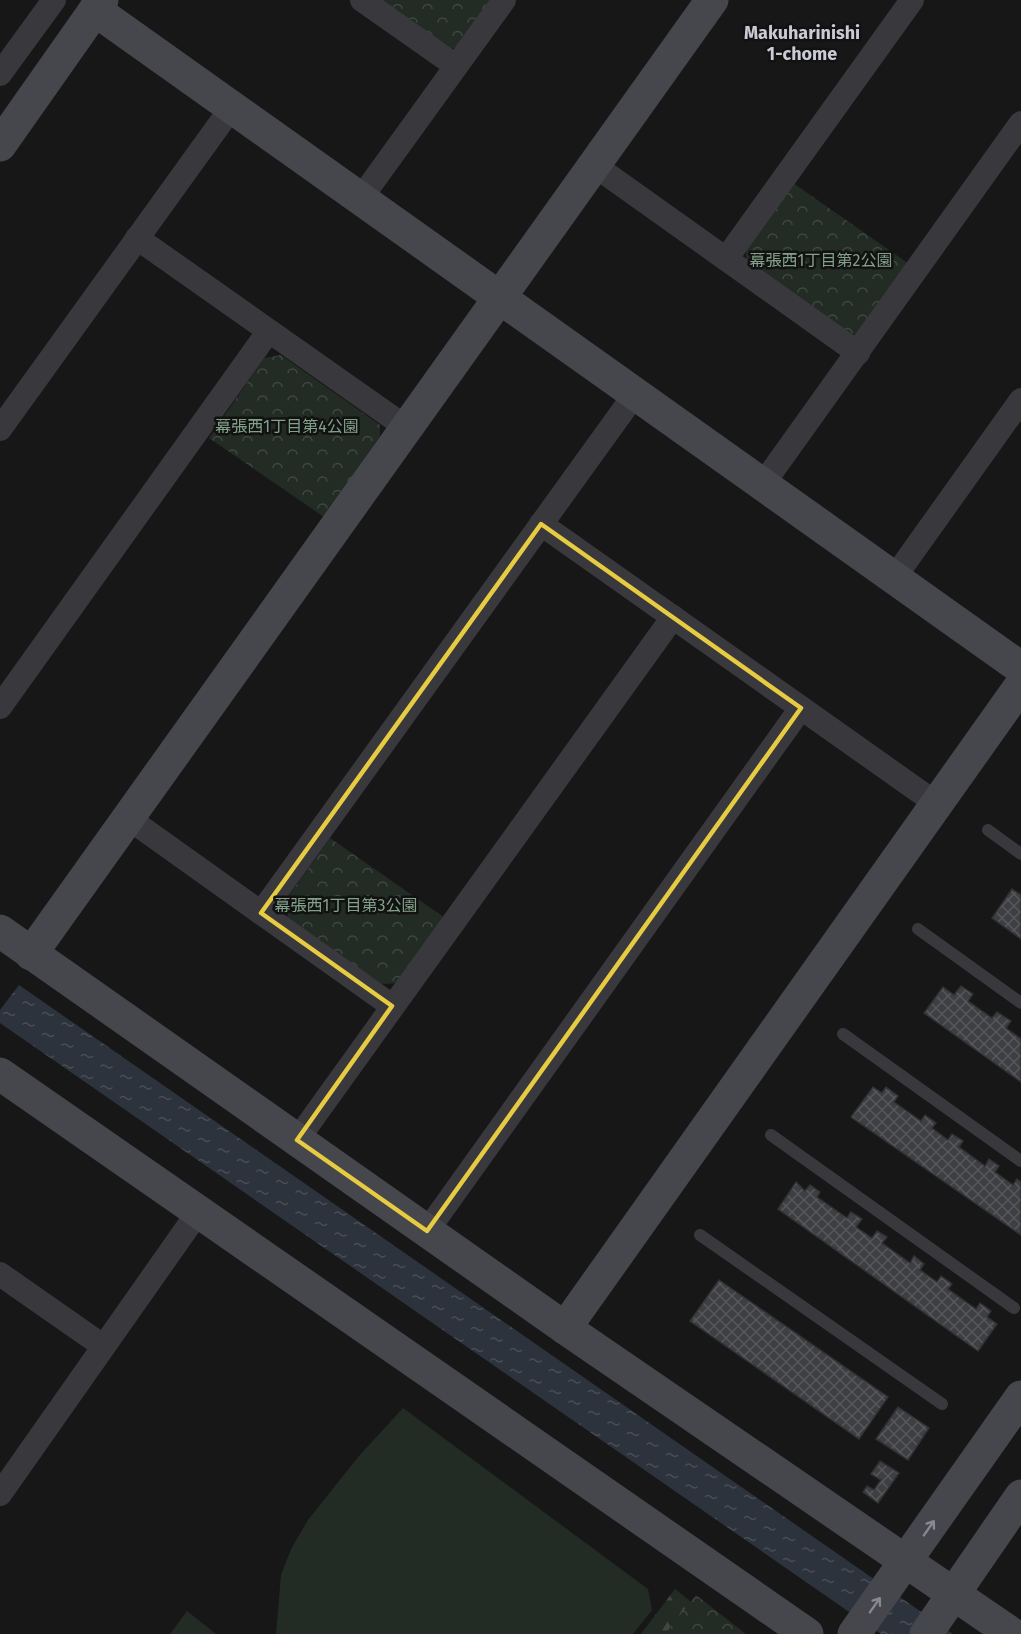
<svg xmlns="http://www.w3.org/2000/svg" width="1021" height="1634" font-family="'Fira Sans','Noto Sans JP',sans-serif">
	<defs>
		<pattern id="forest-firs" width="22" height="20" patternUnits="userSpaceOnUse" patternTransform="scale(1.5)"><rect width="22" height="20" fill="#232b25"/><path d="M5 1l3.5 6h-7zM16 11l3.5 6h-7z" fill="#404742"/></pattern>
		<pattern id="park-crowns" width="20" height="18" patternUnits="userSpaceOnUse" patternTransform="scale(1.5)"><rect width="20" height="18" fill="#232b25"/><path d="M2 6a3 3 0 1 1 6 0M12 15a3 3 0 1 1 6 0" fill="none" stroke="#404742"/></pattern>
		<pattern id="water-ripples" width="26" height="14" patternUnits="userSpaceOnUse" patternTransform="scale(1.5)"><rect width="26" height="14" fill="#2d333c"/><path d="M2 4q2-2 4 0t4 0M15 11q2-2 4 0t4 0" fill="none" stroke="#494e56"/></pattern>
		<pattern id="building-cross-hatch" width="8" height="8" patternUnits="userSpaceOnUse" patternTransform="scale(1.5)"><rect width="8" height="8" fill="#3e3f42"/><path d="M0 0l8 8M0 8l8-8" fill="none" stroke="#57585b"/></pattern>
	</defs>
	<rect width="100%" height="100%" fill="#171718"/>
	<g fill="#232b25">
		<polygon points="403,1408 648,1589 652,1610 633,1634 276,1634 281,1575 291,1549 308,1520 358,1457"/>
		<polygon points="187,1611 216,1634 170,1634"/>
	</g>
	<polygon fill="url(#forest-firs)" points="675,1589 731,1634 641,1634"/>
	<g fill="url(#park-crowns)">
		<polygon points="380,0 493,0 458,47 448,49"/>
		<polygon points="793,183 912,266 862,336 848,336 746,264 746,250"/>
		<polygon points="281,355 380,425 380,436 324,517 209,438 264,358"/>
		<polygon points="330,838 445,918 399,983 381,984 288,920 285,901"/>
		<polygon points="696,1595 746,1634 665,1634"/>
	</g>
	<polygon fill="url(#water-ripples)" points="19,985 953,1634 881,1634 0,1023 0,1010"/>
	<g fill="url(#building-cross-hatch)" stroke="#313134" stroke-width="1.5">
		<polygon points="1012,889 1021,895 1021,939 992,918"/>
		<polygon points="961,986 973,994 968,1001 992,1018 997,1012 1011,1021 1006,1028 1021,1039 1021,1082 924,1013 943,987 954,995"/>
		<polygon points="873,1087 882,1093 886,1087 898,1096 894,1102 921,1121 925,1115 936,1123 932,1128 948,1140 952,1134 963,1141 959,1147 985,1166 989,1159 999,1166 995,1172 1013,1185 1017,1179 1021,1182 1021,1235 851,1117"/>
		<polygon points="796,1182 805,1191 810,1185 820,1192 817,1197 847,1218 851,1212 862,1219 856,1227 872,1238 877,1231 887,1237 882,1243 910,1263 914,1256 924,1264 920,1270 937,1282 941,1276 952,1284 948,1289 976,1309 980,1303 991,1311 987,1317 997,1324 978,1351 778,1209"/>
		<polygon points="719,1280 888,1397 859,1439 690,1321"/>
		<polygon points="898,1407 929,1428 908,1460 876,1439"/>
		<polygon points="880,1461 899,1473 878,1503 863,1492 867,1486 874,1490 881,1480 871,1474"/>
	</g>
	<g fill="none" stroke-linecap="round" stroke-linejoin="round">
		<g stroke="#38383d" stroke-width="12">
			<polyline points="988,830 1021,854"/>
			<polyline points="918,929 1021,1003"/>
			<polyline points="843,1034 1021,1161"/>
			<polyline points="771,1135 1014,1308"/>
			<polyline points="700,1235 942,1404"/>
		</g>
		<g stroke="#38383d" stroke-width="24">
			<polyline points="362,0 456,66"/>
			<polyline points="0,74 54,0"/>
			<polyline points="594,165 858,353"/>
			<polyline points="361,198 504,0"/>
			<polyline points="137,238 407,428"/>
			<polyline points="726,259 912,0"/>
			<polyline points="0,429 232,107"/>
			<polyline points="763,484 1021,123"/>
			<polyline points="541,524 937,804"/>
			<polyline points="894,578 1021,400"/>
			<polyline points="0,707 268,332"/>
			<polyline points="128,818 392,1006"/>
			<polyline points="261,913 635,394"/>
			<polyline points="297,1140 673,617"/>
			<polyline points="427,1231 801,708"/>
			<polyline points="0,1274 103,1346"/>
			<polyline points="0,1494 199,1211"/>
		</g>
		<g stroke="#46464d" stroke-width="33">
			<polyline points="95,10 1021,668"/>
			<polyline points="0,145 102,0"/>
			<polyline points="0,931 565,1328 1012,1634"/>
			<polyline points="31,954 712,0"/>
			<polyline points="0,1074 807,1634"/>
			<polyline points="565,1328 1021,685"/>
			<polyline points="854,1634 1021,1397"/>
			<polyline points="926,1634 1021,1496"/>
		</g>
	</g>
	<defs><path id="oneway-shaft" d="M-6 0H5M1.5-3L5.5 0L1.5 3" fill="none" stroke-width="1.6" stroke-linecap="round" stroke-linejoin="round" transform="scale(1.5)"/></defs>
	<g stroke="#868892">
		<use href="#oneway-shaft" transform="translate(929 1528) rotate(-55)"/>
		<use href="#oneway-shaft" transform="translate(875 1605) rotate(-55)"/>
	</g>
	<path fill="none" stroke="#e7cb40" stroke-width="4.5" stroke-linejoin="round" d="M541 524 801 708 427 1231 297 1140 392 1006 261 913Z"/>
	<g text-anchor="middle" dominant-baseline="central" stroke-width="5" stroke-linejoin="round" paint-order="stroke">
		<g font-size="16" fill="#82a189" stroke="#121213">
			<text x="821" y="260">幕張西1丁目第2公園</text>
			<text x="287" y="426">幕張西1丁目第4公園</text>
			<text x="346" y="905">幕張西1丁目第3公園</text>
		</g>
		<g font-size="18" font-weight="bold" fill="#cacbd4" stroke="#121213">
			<text x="802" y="33">Makuharinishi<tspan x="802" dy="21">1-chome</tspan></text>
		</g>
	</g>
</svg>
